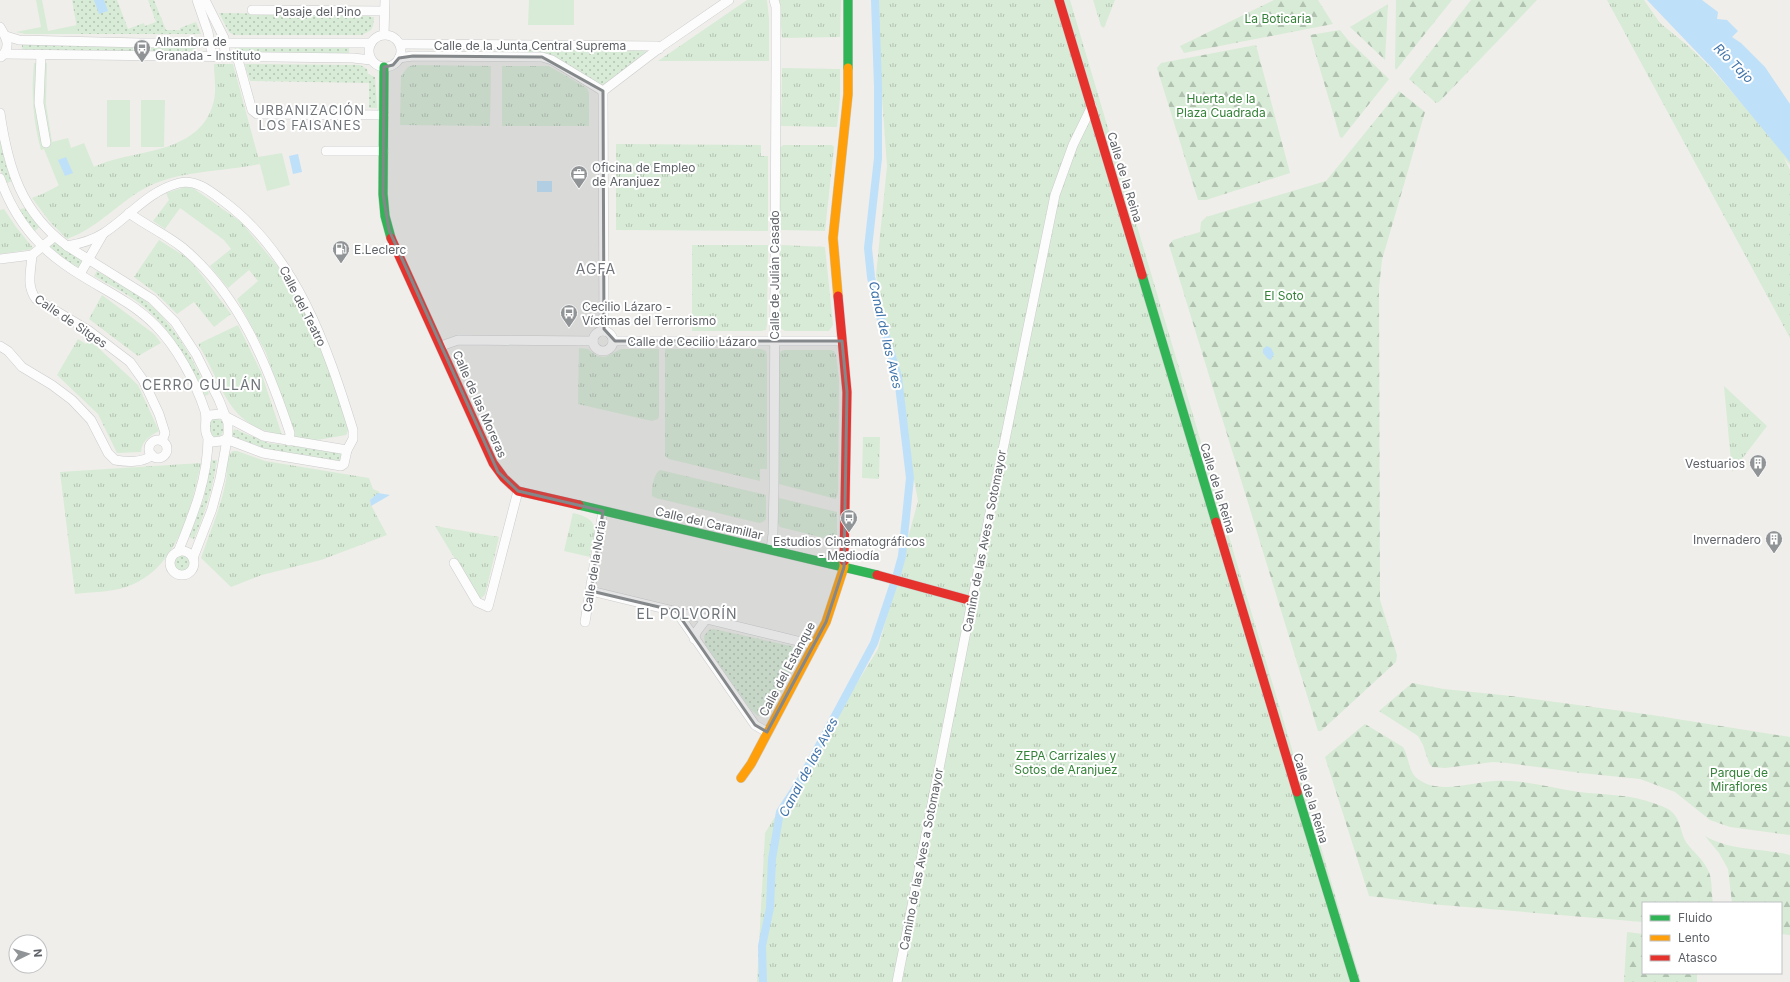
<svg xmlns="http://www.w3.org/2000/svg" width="1790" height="982" font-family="Inter,sans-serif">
	<defs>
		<pattern id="grass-tufts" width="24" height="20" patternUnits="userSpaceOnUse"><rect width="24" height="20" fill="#d8ebd6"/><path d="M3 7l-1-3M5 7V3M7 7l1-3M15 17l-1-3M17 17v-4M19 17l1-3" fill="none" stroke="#b2c2b1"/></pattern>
		<pattern id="forest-firs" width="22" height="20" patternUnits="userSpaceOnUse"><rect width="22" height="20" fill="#d8ebd6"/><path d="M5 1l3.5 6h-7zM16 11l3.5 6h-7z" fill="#b2c2b1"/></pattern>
		<pattern id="garden-dots" width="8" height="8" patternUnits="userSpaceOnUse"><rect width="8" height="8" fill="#d8ebd6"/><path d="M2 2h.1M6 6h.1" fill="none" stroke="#b2c2b1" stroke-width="1.8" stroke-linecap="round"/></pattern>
	</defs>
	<rect width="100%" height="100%" fill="#efeeea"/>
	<g fill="url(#grass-tufts)">
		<polygon points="747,0 767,0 769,19 769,61 658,61"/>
		<polygon points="779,0 841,0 840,37 782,38"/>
		<polygon points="875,0 1070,0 1361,982 757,982 765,833 878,649 918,501 876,275 887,166"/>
		<polygon points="1093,0 1115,0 1104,28 1101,26"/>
		<polygon points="1607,0 1644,0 1660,23 1687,45 1709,66 1762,126 1790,109 1790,165 1784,158 1790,170 1790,338"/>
		<path d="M214 64H233L260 164C223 172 184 170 149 186 119 201 100 227 67 239L50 222 32 198C58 189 79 171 106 162 143 150 200 151 213 104 217 92 214 76 214 64Z"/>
		<polygon points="413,65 491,66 490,126 400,125 401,76 408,67"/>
		<polygon points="502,66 549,66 587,88 589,93 589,126 502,126"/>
		<polygon points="782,68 840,69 840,98 837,127 781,126"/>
		<polygon points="616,144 761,145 761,156 768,156 768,231 616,230"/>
		<polygon points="783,145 832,145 834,147 825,231 780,230 780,148"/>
		<polygon points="185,187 193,188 241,222 284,274 317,336 349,429 346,435 317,440 295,437 266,353 237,299 258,281 249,270 228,288 210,266 231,249 224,240 180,208 165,229 153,221 169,200 166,193"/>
		<polygon points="4,209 16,227 34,249 0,254 0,210"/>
		<polygon points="159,240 186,257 194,265 231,314 214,327 194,302 177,314 157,294 134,277"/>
		<polygon points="692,245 768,245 767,325 766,330 761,331 692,331"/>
		<polygon points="782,245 825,247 833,325 829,331 785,331 780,328 780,248"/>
		<polygon points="102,295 154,334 161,343 138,356 89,319"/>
		<path d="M238 325 261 372 282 435C226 426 224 386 198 344Z"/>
		<path d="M78 339 86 344 90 340 138 385 159 431C150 436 142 440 141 452L117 453 98 414 57 375Z"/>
		<polygon points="579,348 588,349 597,356 605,357 621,349 659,349 659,416 658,419 652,421 578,404"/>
		<polygon points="665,349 761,349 766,351 767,355 767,469 760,469 760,481 669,459 665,456"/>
		<polygon points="785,350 830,350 834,351 836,355 839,380 838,492 836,499 779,484 779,355 781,351"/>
		<polygon points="1724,386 1767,426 1732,472"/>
		<polygon points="863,437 880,437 879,479 862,478"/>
		<path d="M233 451H237L265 461 369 478 373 489 380 492 370 500 371 505 387 535 321 560 262 575 231 587 201 558C210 532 221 507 226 480 228 471 225 456 233 451Z"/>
		<path d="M201 463C191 509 177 570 126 587 110 592 92 592 75 594L60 472Z"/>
		<path d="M660 470 766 495V519L763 522 759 523 656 498 652 496C651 489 654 473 660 470Z"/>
		<polygon points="779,498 837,512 837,537 832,540 780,527 778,523"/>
		<path d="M573 513C603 520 594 531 590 557L564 551Z"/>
		<polygon points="435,526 499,537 485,595 481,598 480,608 476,607 455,559"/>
	</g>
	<g fill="url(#forest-firs)">
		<polygon points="1274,0 1318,0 1333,24 1184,53 1180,46"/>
		<polygon points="1396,0 1452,0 1396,70 1395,68"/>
		<polygon points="1471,0 1537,0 1439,102 1436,103 1409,79"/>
		<polygon points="1388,4 1385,60 1350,27"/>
		<polygon points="1340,30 1348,40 1389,79 1342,138 1340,137 1310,35"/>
		<polygon points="1256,45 1290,173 1206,200 1198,200 1157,68 1161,63"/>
		<polygon points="1399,91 1425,112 1382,260 1379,288 1380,600 1397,655 1396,662 1321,731 1318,731 1169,245 1173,240 1200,232 1201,222 1206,217 1326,181"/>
		<polygon points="1412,683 1444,689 1511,696 1652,715 1790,737 1790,835 1730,827 1710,820 1675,792 1640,779 1581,773 1507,763 1493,762 1445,768 1432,767 1429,763 1423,745 1418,736 1379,711"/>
		<path d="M1365 724 1403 747C1409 756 1408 772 1418 779 1439 795 1471 782 1495 781 1522 779 1551 788 1579 792 1605 795 1630 794 1656 804 1661 806 1668 808 1672 812 1681 820 1680 832 1686 842 1692 851 1702 858 1707 868 1713 878 1711 891 1713 903H1643V922L1430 904 1369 896 1325 757Z"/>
		<path d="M1705 836C1730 851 1762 848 1790 855V935L1781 934V903H1732L1728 869 1719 853Z"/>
		<polygon points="1627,932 1643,934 1643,973 1697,973 1697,982 1624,982"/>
	</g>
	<g fill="url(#garden-dots)">
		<polygon points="72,0 117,0 128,29 144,23 145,26 156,22 148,0 154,0 166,30 180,30 180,28 196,22 201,34 78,34"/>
		<polygon points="219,13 350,15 370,14 370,17 374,17 373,26 371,30 362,35 234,35 229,32"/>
		<polygon points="22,44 196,46 194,53 22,51"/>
		<polygon points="235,46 349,46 349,54 235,53"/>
		<polygon points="500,49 645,50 648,55 605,85 602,86 557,60 500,54"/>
		<polygon points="245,64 360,65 367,69 368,74 375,77 377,108 369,108 369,83 250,81"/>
		<polygon points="0,140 4,158 12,181 5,184 0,168"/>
		<polygon points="25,208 39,227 34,232 18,210"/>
		<polygon points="55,242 83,261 82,266 78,268 56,254 49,247"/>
		<path d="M97 271C112 280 128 288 142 298 175 324 192 357 209 394L205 396C188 361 171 327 139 303 125 292 109 285 94 276Z"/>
		<polygon points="217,418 223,422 224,431 220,437 213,438 209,432 210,421"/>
		<polygon points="234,429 268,443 341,452 343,454 340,462 268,450 232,436"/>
		<path d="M212 460H217C213 488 205 513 194 539L189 537 203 501Z"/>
		<circle cx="182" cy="563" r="8"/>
		<path d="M713 629 791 646C797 649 799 654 797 661L769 714 758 716 751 710 705 644 704 636 709 630Z"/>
	</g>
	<g fill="#d8ebd6">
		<polygon points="36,0 42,0 48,31 77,25 78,34 25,34 16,32 41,27"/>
		<polygon points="529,0 574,0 574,25 528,25"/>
		<path d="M34 63H47L46 104 52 142 68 138 71 148 84 143 94 167 59 186 44 149 41 150C33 121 31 93 34 63Z"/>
		<rect x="107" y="100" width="23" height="47"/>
		<polygon points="141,100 165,100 164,147 141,147"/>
		<polygon points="282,153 290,185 267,191 258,157"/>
	</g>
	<g fill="#bfe0f9">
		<polygon points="94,0 104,0 108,11 99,14"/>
		<polygon points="1647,0 1702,0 1718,12 1717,19 1727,20 1738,31 1732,37 1741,43 1765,67 1790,104 1790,162 1714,70"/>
		<polygon points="298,154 302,172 293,174 289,156"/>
		<polygon points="66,157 73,173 65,176 58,160"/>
		<rect x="537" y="181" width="15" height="11"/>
		<polygon points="1267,346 1271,348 1274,354 1271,360 1268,359 1263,353 1263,349"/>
		<polygon points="378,493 390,495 371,506 370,500"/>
	</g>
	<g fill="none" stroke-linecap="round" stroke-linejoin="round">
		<g stroke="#bfe0f9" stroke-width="8">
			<polyline points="875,0 878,86 878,158 868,248 871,277 877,306 898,377 910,478 902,556 897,574"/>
			<polyline points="763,982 762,946 770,908 772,859 780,812 799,783 874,643 893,586"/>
		</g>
		<g stroke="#cbcccc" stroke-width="10">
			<g id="street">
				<polyline points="197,0 208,32 211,49"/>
				<polyline points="205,0 224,38 225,56"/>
				<polyline points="252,10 384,11"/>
				<path d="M0 27C6 37 12 47 1 57"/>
				<polyline points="384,34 385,0"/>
				<circle cx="385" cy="51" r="16"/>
				<polyline points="6,36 19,40 141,43 371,43"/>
				<polyline points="400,44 657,46 659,49"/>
				<polyline points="4,54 353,58 371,60"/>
				<polyline points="41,55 39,103 46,143"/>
				<polyline points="237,56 252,110 257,114 384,115"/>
				<polyline points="399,58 413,56 542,57 552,60 603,91 662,46 729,0"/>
				<polyline points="603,91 604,331"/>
				<path d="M0 113C8 168 21 212 67 246L152 299 175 322 196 354 219 400 228 423V434L220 479 212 509 193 558"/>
				<polyline points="326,151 384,151"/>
				<path d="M0 178C12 213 34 243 64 264 94 286 128 298 155 325 177 347 195 381 205 411 208 422 201 433 212 442L221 441 226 439 263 453 341 466 344 464 347 450 263 436 221 414 210 415 207 419"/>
				<path d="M129 213C147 226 167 235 183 248 240 296 267 364 290 433L289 441"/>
				<path d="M67 246C79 244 93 240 104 233 129 217 148 191 179 183 195 179 209 190 222 200 296 254 327 346 353 430V439L347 450"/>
				<path d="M32 255C31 271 26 286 36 299L88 330 130 362 143 380 159 414 165 433 162 441"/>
				<polyline points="0,259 32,255 54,237"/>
				<polyline points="80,274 103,234"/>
				<circle cx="603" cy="341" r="10"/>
				<polyline points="613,341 842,341"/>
				<path d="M0 346 8 351 22 367 52 385 72 400 91 420 108 453 115 460C126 462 144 463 152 455"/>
				<polyline points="441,346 458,340 593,341"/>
				<circle cx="158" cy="449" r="9"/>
				<polyline points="771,549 773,534 774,490 776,64 776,7 774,0"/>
				<circle cx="182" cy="563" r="12"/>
				<path d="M178 552C193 515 208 479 208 438"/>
				<polyline points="454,563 477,602 488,607 518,491"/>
				<polyline points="591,591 814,645"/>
				<polyline points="676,611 755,725 767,732"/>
				<polyline points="585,622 603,511"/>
				<polyline points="694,639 697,631 706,619"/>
				<polyline points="897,982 972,601 1055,195 1073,145 1092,106"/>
			</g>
		</g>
		<g stroke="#cacacb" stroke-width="10">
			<g id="fast">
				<polyline points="848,0 848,68"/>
				<polyline points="384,67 383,194 385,216 391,238"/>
				<polyline points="1142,275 1216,522"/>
				<polyline points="579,505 877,575"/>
				<polyline points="1297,792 1355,982"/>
			</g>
		</g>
		<g stroke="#cacacb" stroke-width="10">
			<g id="slow">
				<polyline points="838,296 833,238 848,94 848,68"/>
				<polyline points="741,778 751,764 826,622 844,567 844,561"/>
			</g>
		</g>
		<g stroke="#cacacb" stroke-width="10">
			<g id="jam">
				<polyline points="1059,0 1142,275"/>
				<polyline points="391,238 493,463 504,478 518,491 579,505"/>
				<polyline points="838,296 847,392 844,561"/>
				<polyline points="1216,522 1297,792"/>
				<polyline points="877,575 972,601"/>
			</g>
		</g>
		<use href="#street" stroke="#fdfcfc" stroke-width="9"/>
		<use href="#fast" stroke="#30b455" stroke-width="9"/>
		<use href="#slow" stroke="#ff9f0a" stroke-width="9"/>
		<use href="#jam" stroke="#e5322d" stroke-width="9"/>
	</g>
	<path fill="#84888a" fill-opacity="0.2" stroke="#84888a" stroke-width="3" stroke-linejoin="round" d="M413 56 542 57 603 91 604 329 615 341H842L847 392 844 567 826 622 767 732 755 725 676 611 591 591 603 511 518 491 498 472 389 230 383 194 384 67 393 65 399 58Z"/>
	<defs>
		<g id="bus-pin" transform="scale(0.9)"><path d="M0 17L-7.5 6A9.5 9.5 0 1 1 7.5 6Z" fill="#919496" stroke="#fff"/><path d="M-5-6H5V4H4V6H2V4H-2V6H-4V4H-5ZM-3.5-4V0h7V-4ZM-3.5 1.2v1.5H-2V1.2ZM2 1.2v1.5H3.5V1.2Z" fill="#fff"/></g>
		<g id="office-pin" transform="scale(0.9)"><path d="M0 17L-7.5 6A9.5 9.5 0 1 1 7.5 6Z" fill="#919496" stroke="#fff"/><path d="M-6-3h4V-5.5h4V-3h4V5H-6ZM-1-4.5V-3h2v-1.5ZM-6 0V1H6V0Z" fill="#fff"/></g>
		<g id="fuel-pin" transform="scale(0.9)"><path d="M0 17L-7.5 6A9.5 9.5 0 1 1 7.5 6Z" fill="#919496" stroke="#fff"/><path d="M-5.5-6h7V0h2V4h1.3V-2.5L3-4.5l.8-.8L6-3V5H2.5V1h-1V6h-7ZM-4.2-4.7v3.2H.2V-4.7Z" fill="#fff"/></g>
		<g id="building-pin" transform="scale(0.9)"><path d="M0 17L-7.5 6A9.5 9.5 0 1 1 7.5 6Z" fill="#919496" stroke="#fff"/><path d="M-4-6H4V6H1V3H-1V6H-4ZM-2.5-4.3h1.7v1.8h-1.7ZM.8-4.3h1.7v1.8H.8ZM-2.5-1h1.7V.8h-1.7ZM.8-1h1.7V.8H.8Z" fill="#fff"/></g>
	</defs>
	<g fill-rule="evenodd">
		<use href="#bus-pin" x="142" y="48"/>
		<use href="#office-pin" x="579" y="174"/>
		<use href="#fuel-pin" x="341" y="249"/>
		<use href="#bus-pin" x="569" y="313"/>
		<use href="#building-pin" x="1758" y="463"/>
		<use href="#bus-pin" x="849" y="518"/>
		<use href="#building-pin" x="1774" y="539"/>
	</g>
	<g text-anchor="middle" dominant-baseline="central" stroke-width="4" stroke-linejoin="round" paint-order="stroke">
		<g font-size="12" fill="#5f6368" stroke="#fff">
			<text x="318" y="11">Pasaje del Pino</text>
			<text x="530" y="45">Calle de la Junta Central Suprema</text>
			<text transform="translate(1125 177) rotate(73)">Calle de la Reina</text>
			<text transform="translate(774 275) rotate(-90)">Calle de Julián Casado</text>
			<text transform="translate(303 306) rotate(63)">Calle del Teatro</text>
			<text transform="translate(71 321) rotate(34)">Calle de Sitges</text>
			<text x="692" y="341">Calle de Cecilio Lázaro</text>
			<text transform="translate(480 404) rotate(66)">Calle de las Moreras</text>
			<text transform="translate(1218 488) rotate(73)">Calle de la Reina</text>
			<text transform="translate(709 523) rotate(13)">Calle del Caramillar</text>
			<text transform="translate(984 541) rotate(-79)">Camino de las Aves a Sotomayor</text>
			<text transform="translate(594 566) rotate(-81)">Calle de la Noria</text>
			<text transform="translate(787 669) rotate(-62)">Calle del Estanque</text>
			<text transform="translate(1311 798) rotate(73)">Calle de la Reina</text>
			<text transform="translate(921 859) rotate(-79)">Camino de las Aves a Sotomayor</text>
		</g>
		<g font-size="12" fill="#348238" stroke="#fff">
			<text x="1278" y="18">La Boticaria</text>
			<text x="1221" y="98">Huerta de la<tspan x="1221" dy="14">Plaza Cuadrada</tspan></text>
			<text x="1284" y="295">El Soto</text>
			<text x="1066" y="755">ZEPA Carrizales y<tspan x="1066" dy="14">Sotos de Aranjuez</tspan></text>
			<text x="1739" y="772">Parque de<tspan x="1739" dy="14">Miraflores</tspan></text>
		</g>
		<g font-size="12" fill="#5f6368" stroke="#fff" text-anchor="start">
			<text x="155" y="41">Alhambra de<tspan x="155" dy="14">Granada - Instituto</tspan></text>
			<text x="592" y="167">Oficina de Empleo<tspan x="592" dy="14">de Aranjuez</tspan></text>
			<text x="354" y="249">E.Leclerc</text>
			<text x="582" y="306">Cecilio Lázaro -<tspan x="582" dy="14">Víctimas del Terrorismo</tspan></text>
			<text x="1745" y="463" text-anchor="end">Vestuarios</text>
			<text x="1761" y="539" text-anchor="end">Invernadero</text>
			<text x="849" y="541" text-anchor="middle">Estudios Cinematográficos<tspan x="849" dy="14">- Mediodía</tspan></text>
		</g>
		<g font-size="13" font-style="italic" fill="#4174aa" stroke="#fff">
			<text transform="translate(1734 63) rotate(45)">Río Tajo</text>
			<text transform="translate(886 335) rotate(77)">Canal de las Aves</text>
			<text transform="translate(808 767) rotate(-62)">Canal de las Aves</text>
		</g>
		<g font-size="13" letter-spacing="1" fill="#70757a" stroke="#fff">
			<text x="310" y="110">URBANIZACIÓN<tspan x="310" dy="15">LOS FAISANES</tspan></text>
		</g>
		<g font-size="14" letter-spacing="1" fill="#70757a" stroke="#fff">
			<text x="596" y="268">AGFA</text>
			<text x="202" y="384">CERRO GULLÁN</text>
			<text x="687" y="613">EL POLVORÍN</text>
		</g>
	</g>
	<rect x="1642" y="902" width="140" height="72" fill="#ffffff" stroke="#bfc1c3"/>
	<rect x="1650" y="915" width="20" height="6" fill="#30b455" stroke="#bfc1c3"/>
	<text x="1678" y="922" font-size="12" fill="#5f6368">Fluido</text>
	<rect x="1650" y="935" width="20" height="6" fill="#ff9f0a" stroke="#bfc1c3"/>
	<text x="1678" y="942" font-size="12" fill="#5f6368">Lento</text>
	<rect x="1650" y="955" width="20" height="6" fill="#e5322d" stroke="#bfc1c3"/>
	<text x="1678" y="962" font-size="12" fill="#5f6368">Atasco</text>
	<g transform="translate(28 954) rotate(85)"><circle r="19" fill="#ffffff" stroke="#bfc1c3"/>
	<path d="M0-3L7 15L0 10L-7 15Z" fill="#919496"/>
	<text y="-6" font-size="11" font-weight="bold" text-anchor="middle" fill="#5f6368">N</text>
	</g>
</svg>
